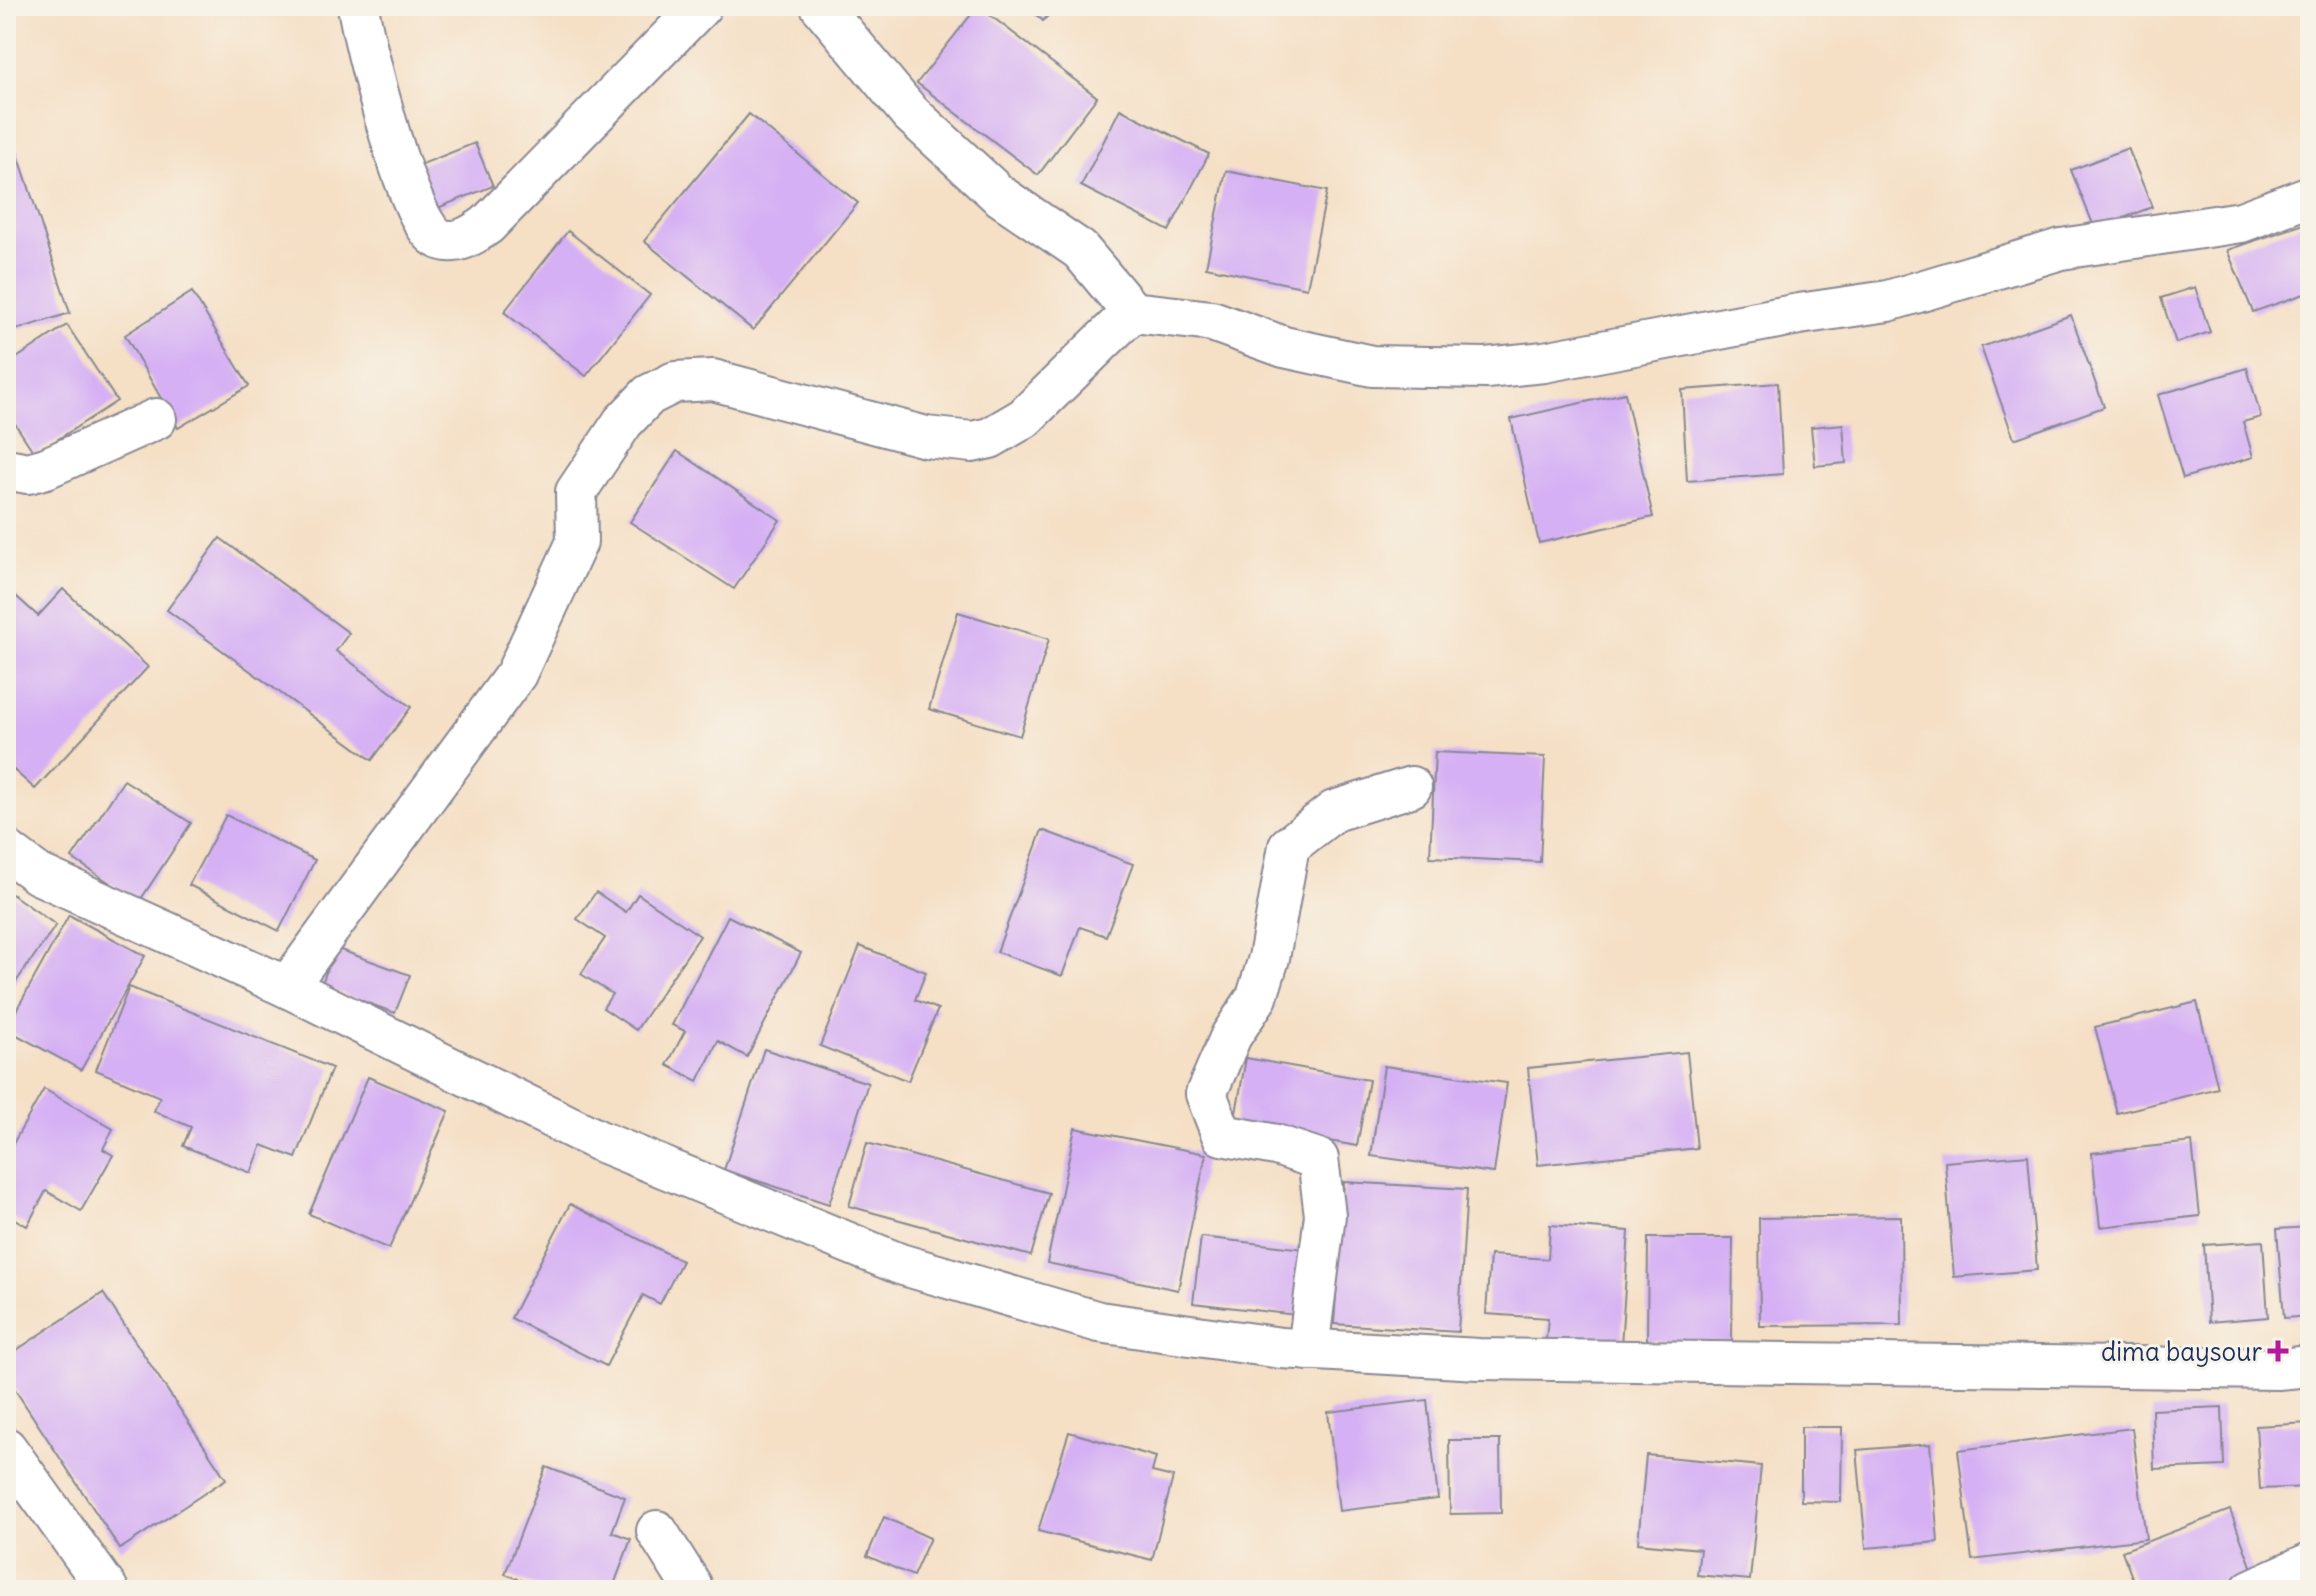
<svg xmlns="http://www.w3.org/2000/svg" width="2316" height="1596" font-family="Delius,sans-serif">
	<rect width="100%" height="100%" fill="#f7f3e8"/>
	<filter id="ink" filterUnits="userSpaceOnUse"><feTurbulence type="fractalNoise" baseFrequency=".0125" numOctaves="2"/><feDisplacementMap in="SourceGraphic" scale="16" xChannelSelector="R" yChannelSelector="G"/><feConvolveMatrix kernelMatrix="1 2 1 2 8 2 1 2 1" color-interpolation-filters="sRGB"/></filter>
	<filter id="wash" filterUnits="userSpaceOnUse"><feTurbulence type="fractalNoise" baseFrequency=".006" numOctaves="4" result="noise"/><feDisplacementMap in="SourceGraphic" scale="32" xChannelSelector="R" yChannelSelector="G"/><feGaussianBlur stdDeviation="1.8" result="paint"/><feColorMatrix in="noise" values="0 0 0 0 0 0 0 0 0 0 0 0 0 0 0 0 0 1.4 0 .05"/><feComposite in="paint" operator="in"/></filter>
	<g filter="url(#wash)">
		<rect width="100%" height="100%" fill="#f5dfc5"/>
		<g id="blocks">
			<g fill="#d5b0f4">
				<polygon points="978,6 1097,97 1038,175 917,83"/>
				<polygon points="1027,6 1057,6 1043,21"/>
				<polygon points="1120,109 1209,154 1169,231 1081,186"/>
				<polygon points="749,114 858,203 753,330 644,241"/>
				<polygon points="14,142 70,313 6,333 6,145"/>
				<polygon points="475,143 493,186 435,209 417,166"/>
				<polygon points="2128,148 2152,207 2095,229 2071,170"/>
				<polygon points="1226,171 1327,191 1307,288 1206,267"/>
				<polygon points="2310,222 2310,292 2253,312 2227,250"/>
				<polygon points="568,231 650,295 586,376 504,312"/>
				<polygon points="2195,287 2210,332 2176,343 2161,298"/>
				<polygon points="192,292 249,386 178,428 125,335"/>
				<polygon points="2071,315 2104,407 2014,439 1981,347"/>
				<polygon points="67,325 117,401 35,454 6,410 6,365"/>
				<polygon points="2247,368 2261,417 2243,422 2253,457 2183,478 2158,395"/>
				<polygon points="1778,383 1783,474 1687,481 1682,390"/>
				<polygon points="1625,393 1653,517 1539,543 1511,419"/>
				<polygon points="1843,424 1846,463 1815,466 1811,427"/>
				<polygon points="677,451 780,520 734,589 630,522"/>
				<polygon points="220,538 349,633 336,651 411,707 372,760 167,610"/>
				<polygon points="6,587 38,616 63,589 148,667 35,789 6,763"/>
				<polygon points="958,612 1049,639 1020,736 929,709"/>
				<polygon points="1435,752 1545,757 1540,862 1430,857"/>
				<polygon points="124,780 191,823 139,902 72,858"/>
				<polygon points="226,815 315,860 279,931 189,885"/>
				<polygon points="1042,830 1133,864 1106,936 1080,927 1062,976 997,952"/>
				<polygon points="6,890 56,925 6,996"/>
				<polygon points="596,892 626,912 638,894 700,936 636,1030 603,1008 612,994 581,974 605,938 577,919"/>
				<polygon points="69,915 145,956 81,1070 6,1029"/>
				<polygon points="728,916 801,953 747,1057 718,1041 698,1081 667,1065 685,1031 672,1025"/>
				<polygon points="860,946 926,972 915,1000 938,1009 908,1081 820,1046"/>
				<polygon points="335,948 410,975 395,1013 321,986"/>
				<polygon points="129,987 332,1068 296,1158 262,1145 251,1173 183,1146 191,1127 154,1111 160,1097 96,1070"/>
				<polygon points="2197,1002 2218,1088 2117,1113 2095,1027"/>
				<polygon points="764,1049 868,1083 829,1204 724,1170"/>
				<polygon points="1687,1052 1697,1148 1538,1165 1528,1068"/>
				<polygon points="1246,1058 1369,1080 1357,1146 1234,1124"/>
				<polygon points="1384,1066 1507,1083 1494,1173 1371,1156"/>
				<polygon points="368,1077 449,1111 389,1249 309,1214"/>
				<polygon points="44,1089 113,1129 103,1149 113,1155 81,1211 46,1191 27,1226 6,1214 6,1156"/>
				<polygon points="1075,1128 1206,1154 1178,1290 1047,1263"/>
				<polygon points="2192,1142 2200,1216 2100,1227 2092,1153"/>
				<polygon points="867,1143 1049,1193 1031,1256 849,1206"/>
				<polygon points="2028,1155 2037,1270 1954,1277 1945,1162"/>
				<polygon points="1344,1182 1467,1189 1458,1332 1334,1324"/>
				<polygon points="570,1204 682,1261 660,1304 643,1295 606,1366 511,1318"/>
				<polygon points="1901,1216 1902,1325 1760,1326 1759,1218"/>
				<polygon points="1550,1225 1629,1231 1621,1345 1546,1340 1548,1318 1486,1314 1490,1255 1548,1259"/>
				<polygon points="2310,1227 2310,1316 2284,1318 2277,1229"/>
				<polygon points="1201,1237 1304,1249 1296,1315 1193,1303"/>
				<polygon points="1648,1238 1733,1238 1732,1342 1647,1341"/>
				<polygon points="2263,1241 2268,1317 2209,1322 2204,1245"/>
				<polygon points="103,1293 226,1479 120,1549 6,1376 6,1357"/>
				<polygon points="1427,1400 1438,1499 1339,1511 1328,1412"/>
				<polygon points="2222,1407 2224,1466 2154,1469 2152,1410"/>
				<polygon points="2310,1423 2310,1487 2260,1489 2256,1426"/>
				<polygon points="1801,1427 1842,1427 1841,1502 1801,1501"/>
				<polygon points="2132,1428 2146,1539 1972,1560 1958,1450"/>
				<polygon points="1069,1432 1156,1457 1152,1472 1173,1477 1152,1560 1038,1531"/>
				<polygon points="1449,1440 1500,1440 1501,1513 1450,1514"/>
				<polygon points="1930,1444 1938,1542 1866,1548 1857,1450"/>
				<polygon points="1646,1455 1761,1466 1750,1580 1697,1575 1700,1549 1638,1543"/>
				<polygon points="546,1467 625,1497 612,1532 631,1539 612,1590 547,1590 505,1574"/>
				<polygon points="2230,1510 2254,1574 2213,1590 2137,1590 2122,1551"/>
				<polygon points="884,1517 930,1538 913,1576 867,1556"/>
			</g>
		</g>
	</g>
	<g filter="url(#ink)">
		<use href="#blocks" fill-opacity="0" stroke="#888792" stroke-width="2"/>
		<g fill="none" stroke-linecap="round" stroke-linejoin="round">
			<g stroke="#888792" stroke-width="44">
				<g id="minor">
					<path d="M358 6C364 45 407 220 436 237 454 248 473 235 487 225L701 6"/>
					<polyline points="821,6 910,113 999,195 1080,250 1132,312 1212,321 1284,347 1372,366 1486,368 1544,362 1799,314 1888,301 2061,249 2241,222 2310,196"/>
					<polyline points="6,469 28,473 46,468 156,419"/>
					<polyline points="6,850 38,874 287,987 597,1140 900,1264 1099,1322 1281,1348 1479,1359 2278,1369 2310,1366"/>
					<polyline points="287,987 516,674 577,542 576,492 623,422 649,395 675,382 713,380 926,437 972,442 990,438 1024,418 1132,312"/>
					<polyline points="1308,1350 1325,1215 1318,1159 1276,1145 1222,1135 1206,1094 1231,1036 1257,997 1269,958 1289,846 1334,811 1411,787"/>
					<polyline points="6,1448 108,1590"/>
					<polyline points="657,1531 691,1585 691,1590"/>
					<polyline points="2251,1590 2310,1563"/>
				</g>
			</g>
			<use href="#minor" stroke="#fff" stroke-width="40"/>
		</g>
	</g>
	<path fill="#b5179e" stroke="#f7f3e8" stroke-width="3" d="M2274 1339h8v8h8v8h-8v8h-8v-8h-8v-8h8z"/>
	<g text-anchor="middle" dominant-baseline="central" stroke-width="6" stroke-linejoin="round" paint-order="stroke">
		<g font-size="26" fill="#1b2f5e" stroke="#f7f3e8" text-anchor="end">
			<text x="2262" y="1351">dima baysour</text>
		</g>
	</g>
	<rect width="2316" height="1596" fill="none" stroke="#f7f3e8" stroke-width="32"/>
</svg>
